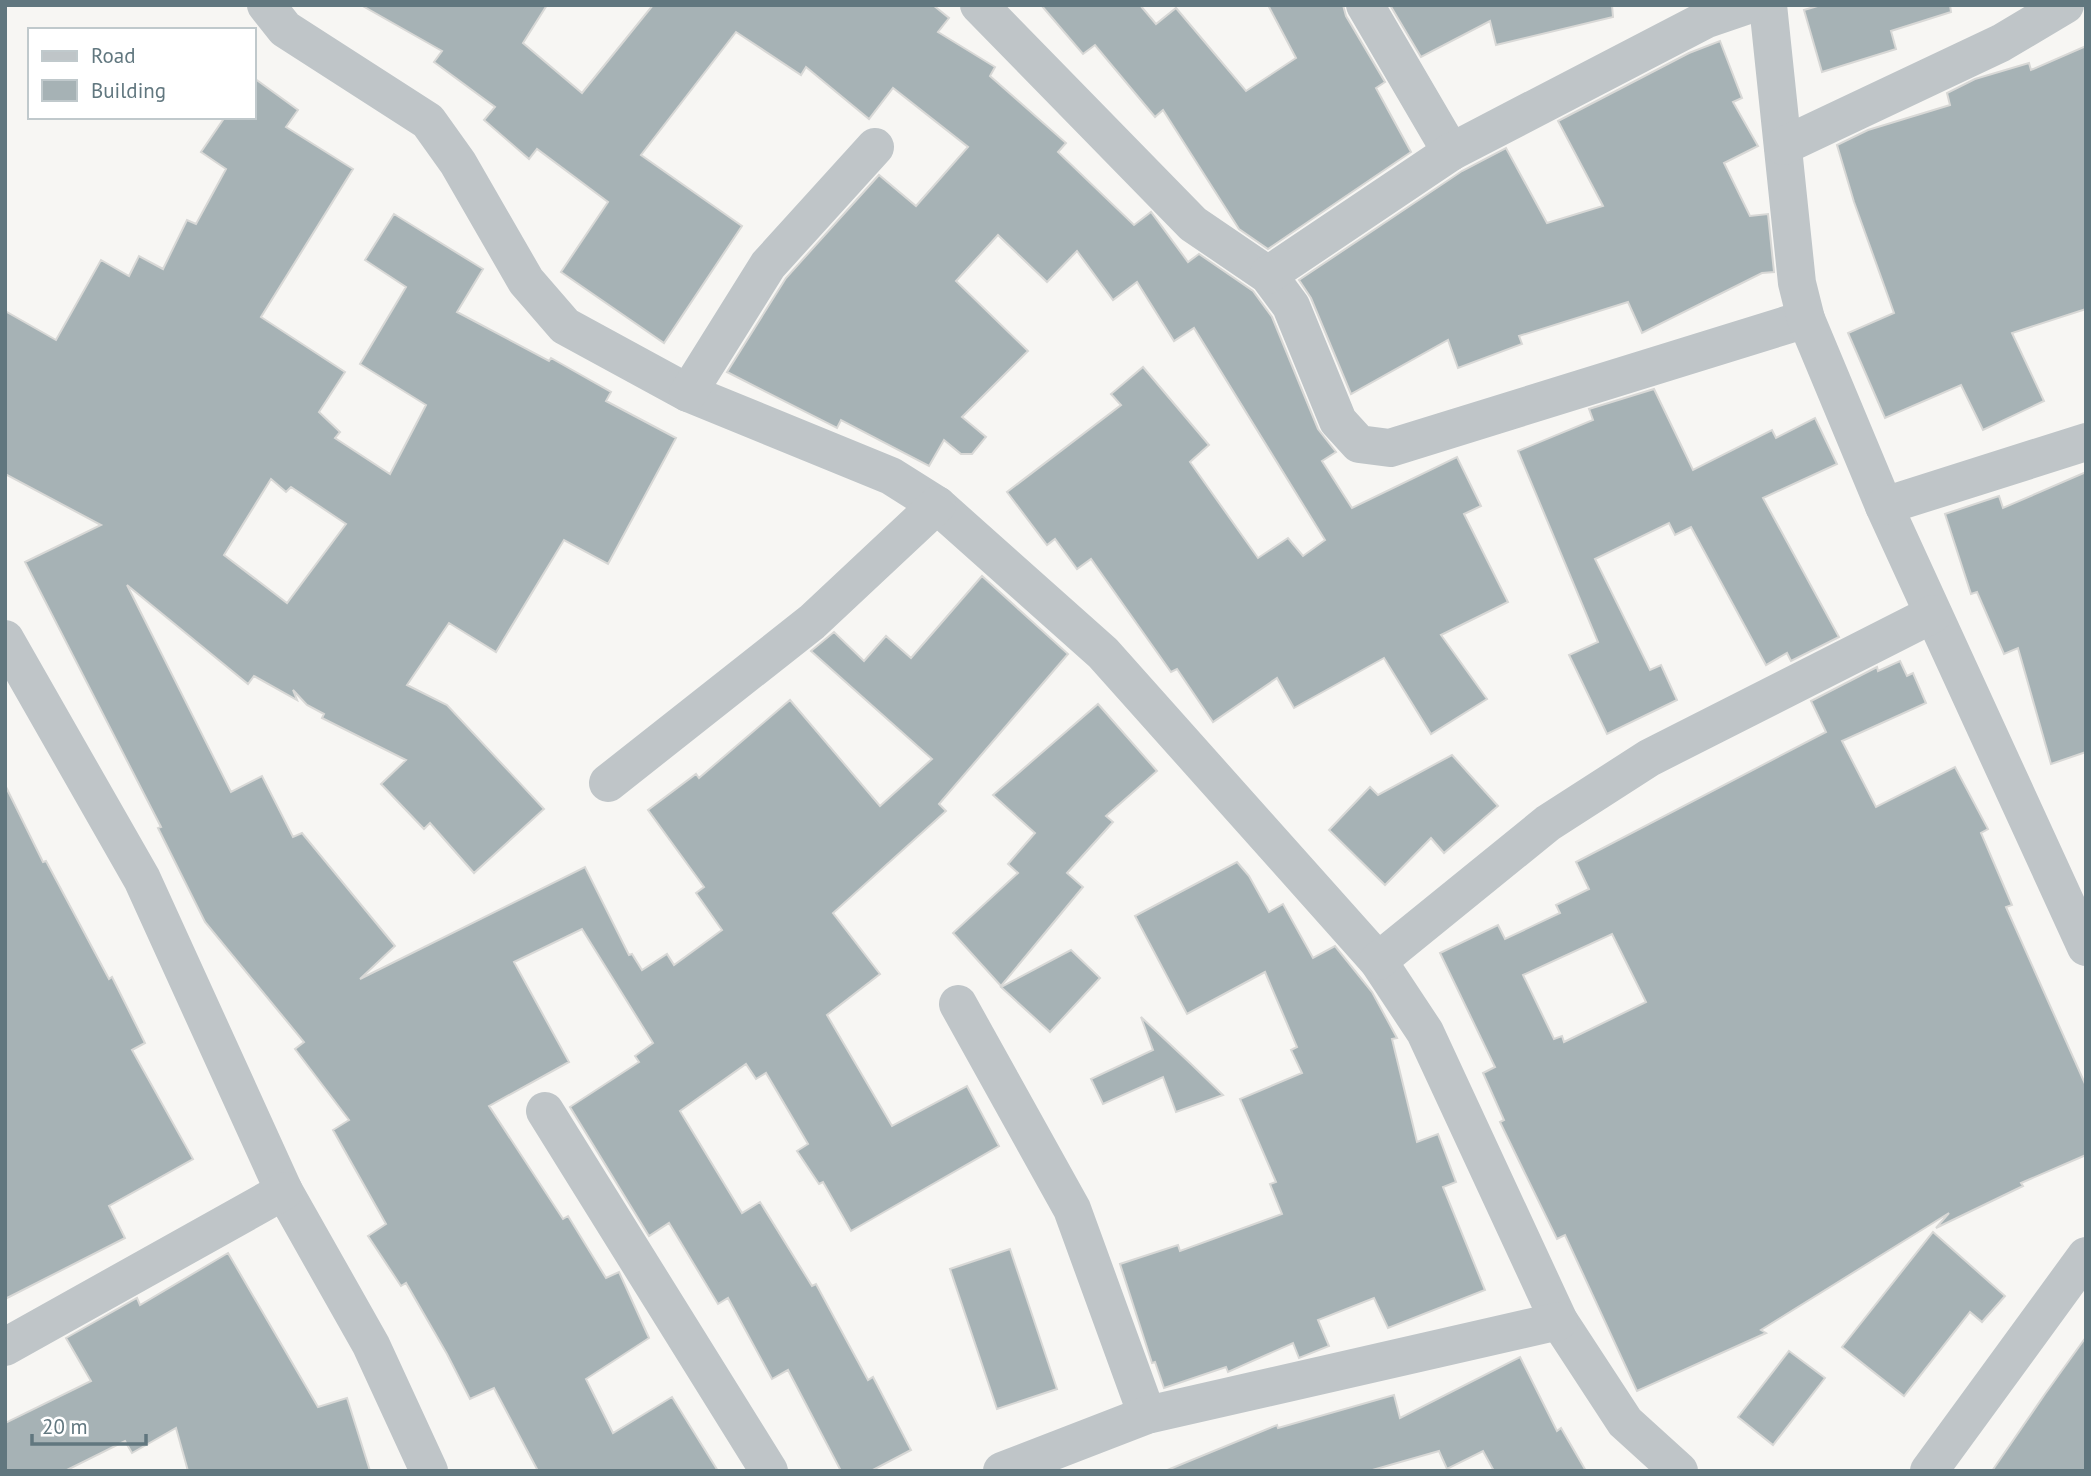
<svg xmlns="http://www.w3.org/2000/svg" width="2091" height="1476" font-family="'PT Sans',sans-serif">
	<rect width="100%" height="100%" fill="#f7f6f3"/>
	<g fill="#a6b2b5" stroke="#d8d8d6" stroke-width="2" fill-rule="evenodd">
		<polygon points="361,5 547,5 523,43 582,93 653,5 933,5 949,18 938,32 995,67 990,76 1066,143 1058,152 1134,225 1151,212 1188,262 1199,254 1253,291 1272,317 1318,429 1336,452 1322,461 1352,508 1457,457 1481,506 1464,514 1508,602 1441,635 1487,699 1431,734 1384,658 1294,708 1277,678 1213,722 1177,669 1171,672 1091,559 1077,569 1055,539 1047,545 1007,492 1121,405 1111,394 1143,367 1209,445 1190,462 1258,558 1288,538 1303,556 1325,540 1194,328 1174,341 1137,282 1113,300 1077,251 1047,282 998,235 956,281 1028,351 962,417 986,437 972,454 961,454 944,440 929,466 841,420 837,428 727,372 786,278 879,175 916,206 968,147 893,88 869,119 806,67 801,75 736,32 641,155 742,226 664,343 561,272 608,202 537,149 529,159 484,120 495,107 434,62 442,51"/>
		<polygon points="1041,5 1140,5 1156,24 1176,8 1246,91 1296,58 1268,5 1343,5 1346,16 1385,82 1376,88 1411,152 1268,249 1239,229 1163,110 1155,117 1095,45 1083,54"/>
		<polygon points="1390,5 1612,5 1613,17 1496,45 1490,21 1421,57"/>
		<polygon points="1821,5 1950,5 1951,12 1891,31 1896,49 1822,72 1804,10"/>
		<polygon points="1720,41 1742,98 1733,102 1758,146 1724,163 1750,216 1768,214 1774,272 1762,273 1642,333 1628,302 1519,336 1522,344 1458,368 1448,340 1351,394 1311,298 1299,280 1462,171 1506,148 1547,223 1603,206 1558,121 1689,53"/>
		<polygon points="2086,46 2086,309 2012,333 2044,401 1983,430 1961,385 1885,418 1848,333 1894,313 1854,202 1837,145 1868,130 1950,105 1947,93 1975,79 2029,63 2031,70"/>
		<path d="M254 78 298 110 286 127 353 169 261 317 345 372 319 412 340 432 335 438 390 474 426 405 360 364 406 287 365 260 394 214 483 269 457 312 549 361 551 358 611 392 606 401 676 438 608 564 564 540 496 652 449 623 407 685 447 705 544 809 474 873 430 823 424 829 381 784 406 760 322 718 324 714 307 705 293 690 297 700 254 676 248 684 127 585 231 792 262 776 293 837 302 833 395 946 360 979 585 867 629 955 632 954 642 970 667 954 674 965 722 930 696 893 704 887 648 810 696 774 699 778 790 700 880 806 932 759 811 651 834 632 864 661 886 636 911 658 982 576 1068 654 939 804 946 811 833 913 880 974 827 1015 892 1126 967 1086 999 1146 851 1231 823 1182 819 1184 797 1151 808 1144 766 1073 756 1079 746 1064 680 1111 742 1213 760 1202 812 1286 816 1284 868 1380 873 1377 911 1450 871 1471H841L788 1370 772 1379 728 1298 718 1304 669 1223 649 1236 570 1107 639 1062 635 1056 653 1043 582 929 514 962 569 1062 489 1106 563 1219 568 1216 606 1278 619 1272 649 1338 586 1379 613 1433 672 1397 718 1471H538L494 1388 470 1399 447 1354 406 1283 401 1286 368 1236 386 1224 333 1130 349 1120 295 1049 304 1042 205 922 158 828 161 827 25 562 101 525 5 474V311L56 340 101 260 129 276 139 256 163 269 187 220 196 224 226 169 201 152 225 117H254ZM271 479 286 492 291 487 346 524 287 603 224 555Z"/>
		<polygon points="1654,389 1693,470 1772,430 1776,438 1815,418 1837,464 1763,498 1839,637 1791,661 1787,653 1766,665 1691,527 1675,535 1669,523 1595,559 1650,670 1661,665 1677,700 1607,734 1569,655 1598,642 1518,451 1593,420 1589,409"/>
		<polygon points="2086,472 2086,752 2051,764 2018,648 2004,654 1977,592 1971,594 1945,514 1999,496 2003,508"/>
		<path d="M1900 661 1907 676 1913 673 1926 703 1842 741 1876 807 1955 767 1988 829 1981 833 2012 905 2006 907 2086 1086V1155L2021 1183 2023 1186 1936 1228 1949 1213 1761 1330 1766 1333 1637 1391 1565 1235 1557 1239 1500 1122 1504 1120 1483 1073 1495 1067 1440 953 1498 925 1505 939 1560 913 1556 905 1589 889 1576 862 1826 732 1811 701 1877 667 1878 671ZM1612 934 1646 1002 1564 1042 1562 1036 1554 1039 1523 975Z"/>
		<polygon points="1098,704 1157,771 1106,816 1113,822 1067,873 1083,887 1001,986 953,933 1018,873 1008,864 1035,833 993,795"/>
		<polygon points="1452,755 1498,806 1444,853 1431,838 1385,885 1329,830 1370,787 1378,795"/>
		<polygon points="5,785 43,862 46,861 109,979 112,977 145,1043 132,1050 193,1159 109,1206 125,1238 5,1299"/>
		<polygon points="1237,862 1249,876 1269,912 1283,904 1313,958 1335,946 1372,992 1397,1038 1392,1039 1417,1142 1438,1134 1456,1182 1443,1187 1485,1290 1388,1328 1374,1298 1318,1320 1329,1346 1299,1358 1293,1343 1228,1372 1226,1367 1164,1388 1155,1362 1152,1363 1120,1264 1178,1245 1180,1251 1282,1214 1270,1184 1276,1182 1240,1099 1302,1073 1291,1050 1297,1047 1265,972 1187,1014 1135,916"/>
		<polygon points="1071,950 1100,978 1050,1032 1001,987"/>
		<polygon points="1141,1017 1191,1064 1223,1095 1176,1112 1163,1077 1103,1104 1091,1079 1153,1050"/>
		<polygon points="1933,1232 2005,1296 1982,1322 1970,1312 1904,1396 1842,1347"/>
		<polygon points="1010,1249 1057,1389 997,1409 950,1269"/>
		<polygon points="228,1253 318,1407 347,1398 370,1471 188,1471 176,1428 132,1453 125,1441 65,1471 5,1471 5,1423 91,1381 66,1338 137,1298 140,1305"/>
		<polygon points="2086,1337 2086,1471 1992,1471 2045,1394"/>
		<polygon points="1789,1351 1825,1378 1773,1445 1738,1417"/>
		<polygon points="1520,1357 1557,1431 1561,1428 1586,1471 1494,1471 1483,1451 1447,1469 1439,1451 1369,1471 1165,1471 1277,1425 1278,1428 1394,1395 1400,1418"/>
	</g>
	<g fill="none" stroke-linecap="round" stroke-linejoin="round">
		<g stroke="#bfc5c8" stroke-width="38">
			<polyline points="266,5 285,29 428,121 458,163 526,281 565,326 688,393 891,476 937,505 1103,653 1378,961 1425,1032 1559,1321 1625,1422 1679,1471"/>
			<polyline points="979,5 1193,224 1268,275 1291,306 1338,421 1359,444 1390,448 1806,319"/>
			<polyline points="1365,5 1451,152"/>
			<polyline points="1768,5 1797,283 1806,319 1884,506 2086,947"/>
			<polyline points="1783,146 2001,43 2065,5"/>
			<polyline points="1268,275 1451,152 1707,19 1748,5"/>
			<polyline points="688,393 768,265 875,147"/>
			<polyline points="1884,506 2086,442"/>
			<polyline points="5,639 142,879 284,1191 371,1345 429,1471"/>
			<polyline points="608,783 812,622 937,505"/>
			<polyline points="1378,961 1548,823 1649,758 1933,614"/>
			<polyline points="958,1004 1072,1209 1147,1415"/>
			<polyline points="545,1111 769,1471"/>
			<polyline points="5,1347 284,1191"/>
			<polyline points="1002,1471 1147,1415 1559,1321"/>
			<polyline points="1929,1471 2086,1256"/>
		</g>
	</g>
	<rect width="2091" height="1476" fill="none" stroke="#61777f" stroke-width="14"/>
	<rect x="28" y="28" width="228" height="91" fill="#ffffff" stroke="#c0c9cc" stroke-width="2"/>
	<rect x="42" y="51" width="35" height="10" fill="#bfc5c8" stroke="#c0c9cc" stroke-width="2"/>
	<text x="91" y="63" font-size="21" fill="#61777f">Road</text>
	<rect x="42" y="80" width="35" height="21" fill="#a6b2b5" stroke="#c0c9cc" stroke-width="2"/>
	<text x="91" y="98" font-size="21" fill="#61777f">Building</text>
	<path d="M32 1434v10h114v-10" fill="none" stroke="#61777f" stroke-width="3.5"/>
	<text x="42" y="1434" font-size="21" fill="#61777f" stroke="#ffffff" stroke-width="5" paint-order="stroke">20 m</text>
</svg>
